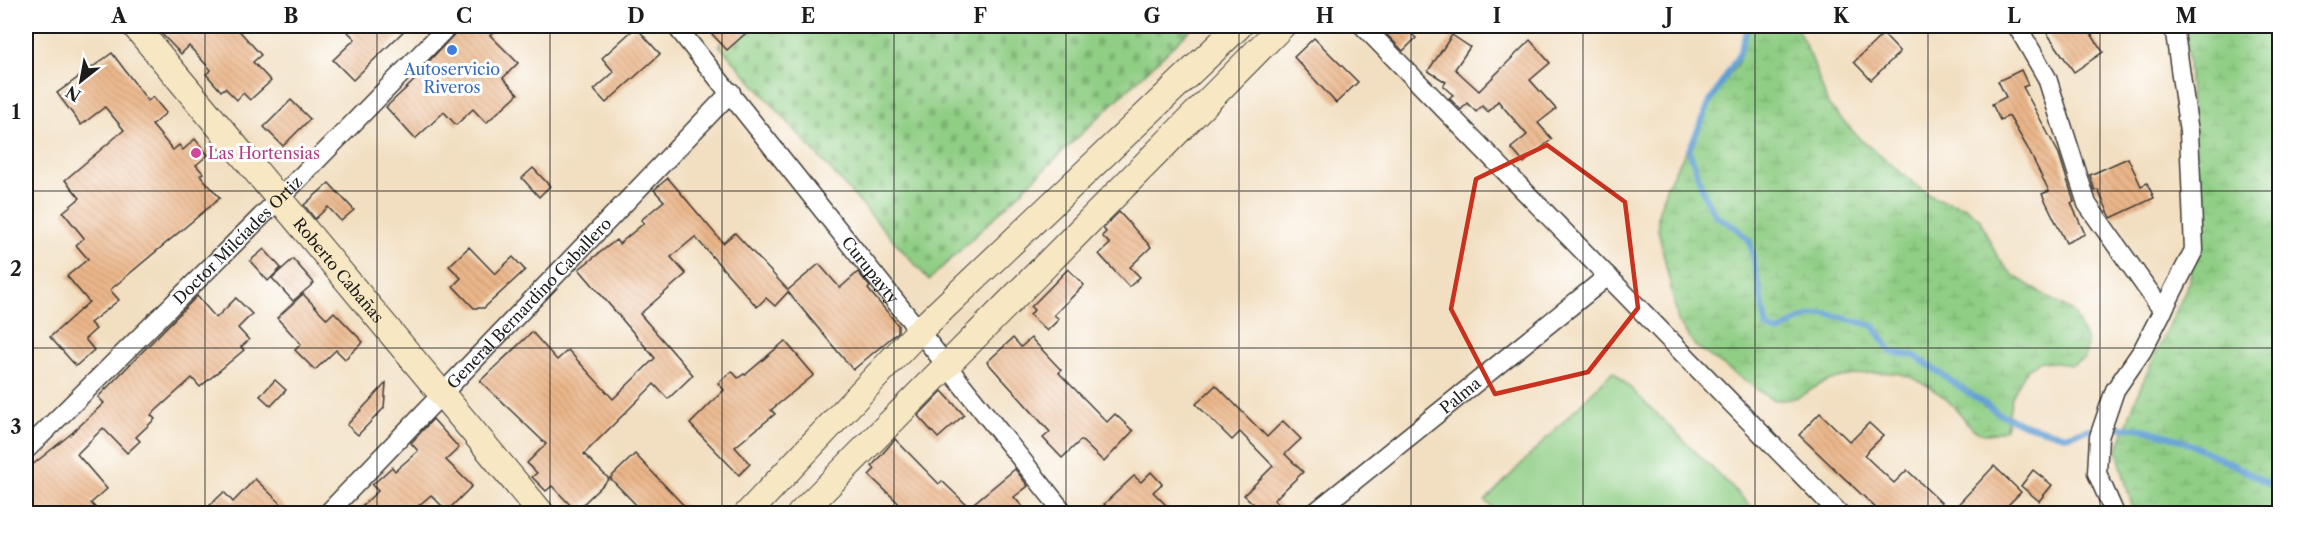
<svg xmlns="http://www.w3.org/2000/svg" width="2305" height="539" font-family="'Libre Caslon Text',serif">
	<defs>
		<pattern id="wetland-marsh" width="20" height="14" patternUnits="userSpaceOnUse" patternTransform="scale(1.5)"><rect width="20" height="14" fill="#8fce84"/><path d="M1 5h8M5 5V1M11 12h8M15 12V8" fill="none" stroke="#7bb071"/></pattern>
		<pattern id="cemetery-stones" width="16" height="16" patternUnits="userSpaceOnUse" patternTransform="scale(1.5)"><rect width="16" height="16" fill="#8fce84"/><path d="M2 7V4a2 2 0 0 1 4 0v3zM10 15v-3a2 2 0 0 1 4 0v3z" fill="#7bb071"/></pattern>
		<pattern id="building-back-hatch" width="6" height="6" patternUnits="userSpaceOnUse" patternTransform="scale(1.5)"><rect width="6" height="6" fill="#ebb68a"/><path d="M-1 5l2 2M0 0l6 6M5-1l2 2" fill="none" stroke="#c99c76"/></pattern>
	</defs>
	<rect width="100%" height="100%" fill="#fff"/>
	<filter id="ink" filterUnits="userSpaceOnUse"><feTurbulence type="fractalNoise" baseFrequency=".0167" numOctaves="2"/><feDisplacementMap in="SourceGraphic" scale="12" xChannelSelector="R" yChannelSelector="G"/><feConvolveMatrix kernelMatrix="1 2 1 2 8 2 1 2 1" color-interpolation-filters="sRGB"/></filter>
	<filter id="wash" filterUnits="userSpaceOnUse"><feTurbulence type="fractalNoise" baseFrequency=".008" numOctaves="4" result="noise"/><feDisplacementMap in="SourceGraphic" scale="24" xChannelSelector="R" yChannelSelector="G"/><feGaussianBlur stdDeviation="1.35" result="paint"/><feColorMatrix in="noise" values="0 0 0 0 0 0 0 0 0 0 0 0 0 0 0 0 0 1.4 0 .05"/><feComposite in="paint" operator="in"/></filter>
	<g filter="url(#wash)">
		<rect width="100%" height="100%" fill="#f2dfc1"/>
		<g fill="url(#wetland-marsh)" stroke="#567550" stroke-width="1.5">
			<path d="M1750 26H1796L1811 57 1828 104 1860 139 1921 189 1935 198 1965 207 1979 218 1998 258 2014 276 2074 313 2087 342 2085 359 2071 365 2041 361 2027 369 2012 397 2006 429C1997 433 1985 437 1976 431 1968 426 1963 417 1957 410 1945 396 1922 380 1904 375 1887 369 1843 375 1826 382 1804 391 1798 404 1771 399L1695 346 1678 321 1658 229V214L1667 185 1697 131 1709 101 1737 65Z"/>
			<polygon points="2186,26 2279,26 2279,513 2134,513 2117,451 2140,388 2190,281 2196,201"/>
		</g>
		<polygon fill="url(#cemetery-stones)" stroke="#567550" stroke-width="1.5" points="734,26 1194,26 929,280 719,45"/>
		<polygon fill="#8fce84" stroke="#567550" stroke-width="1.5" points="1613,371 1758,513 1498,513 1485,501"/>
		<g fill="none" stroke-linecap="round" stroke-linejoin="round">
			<g stroke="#619fd3" stroke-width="6">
				<path d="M1748 26 1739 54 1710 102 1689 150 1706 199 1715 215 1736 228 1750 242 1767 328 1779 332C1821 304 1829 315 1874 326L1891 352 1915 356 1998 413 2023 424 2065 436 2093 428"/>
				<path d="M2119 427C2171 426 2232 466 2280 489"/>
			</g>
		</g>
		<g id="blocks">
			<g fill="url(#building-back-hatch)">
				<polygon points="154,26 235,26 261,55 253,62 271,81 250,100 243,93 237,100 225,88 221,91 206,74 211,70 189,46 181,54"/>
				<polygon points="342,26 409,26 353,80 333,60 355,39"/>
				<polygon points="462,26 500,26 490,35 518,63 503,78 518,94 486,123 473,109 456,125 444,112 415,139 386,107 417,78 415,76"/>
				<polygon points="721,26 754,26 727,50 712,34"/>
				<polygon points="1378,26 1403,26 1416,38 1403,51"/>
				<polygon points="2042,26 2086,26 2103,52 2074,72"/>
				<polygon points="636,27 660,54 606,103 594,90 614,72 602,58"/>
				<polygon points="1883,34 1900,52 1871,80 1854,62"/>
				<polygon points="1452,35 1470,47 1455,69 1479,91 1530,40 1550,63 1530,80 1556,109 1538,123 1552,139 1524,163 1511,148 1527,135 1498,101 1488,112 1482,106 1476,112 1467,103 1461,110 1449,98 1453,95 1443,86 1446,82 1428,71"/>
				<polygon points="1314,38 1358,82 1336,103 1294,57"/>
				<polygon points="112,53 148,101 153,97 166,113 152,125 173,150 179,145 183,150 195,139 208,155 196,165 203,173 200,175 220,198 110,290 119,300 90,323 96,329 85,339 94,350 76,366 50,337 89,302 67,276 88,259 76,245 84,238 63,212 80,198 65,180 124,130 105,107 81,125 57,93"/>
				<polygon points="2021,70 2028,85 2023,87 2059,154 2074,202 2071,203 2085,234 2066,243 2042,194 2049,191 2027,147 2009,116 2000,120 1992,104 2006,97 1998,81"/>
				<polygon points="291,100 310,119 283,146 264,127"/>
				<polygon points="2128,158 2141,186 2147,183 2154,198 2111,218 2098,190 2095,191 2090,175"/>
				<polygon points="533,168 550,186 539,197 522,178"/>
				<polygon points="668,178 723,243 735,233 788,290 819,264 840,288 858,272 870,287 868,289 898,325 898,332 853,370 788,292 775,306 766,298 757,307 695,237 671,257 686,274 640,314 693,375 668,399 654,384 584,454 609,479 576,511 552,486 546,491 532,477 537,473 527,463 546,444 480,381 532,332 557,360 568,350 613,399 655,358 579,269 616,240 619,244 644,223 641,220 664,201 654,190"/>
				<polygon points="329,183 354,210 341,221 328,207 315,219 304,205"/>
				<polygon points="1119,212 1151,247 1130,267 1140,277 1129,287 1099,254 1110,244 1102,236 1106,232 1103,228"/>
				<polygon points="469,247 495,274 513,257 525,270 484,308 474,308 453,286 461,278 449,266"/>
				<polygon points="264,249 281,268 268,281 250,261"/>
				<polygon points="293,259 314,283 293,301 272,278"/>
				<polygon points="1068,269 1084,285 1054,315 1059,319 1047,331 1030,315 1034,310 1031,307"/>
				<polygon points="303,294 327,319 334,312 363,342 345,359 336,350 315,370 295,350 301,344 277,318"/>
				<polygon points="197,296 216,318 236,298 252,314 238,328 249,340 241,347 244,350 200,387 192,378 151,415 155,419 136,437 140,441 127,453 103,428 77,454 107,489 91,503 100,513 35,513 26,503 26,470 72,433 104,403 98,397"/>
				<polygon points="1013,338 1021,347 1031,338 1061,370 1059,373 1107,422 1115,414 1133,431 1104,462 1081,440 1062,458 1043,438 1050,432 987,362"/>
				<polygon points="785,341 814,375 771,410 775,414 735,447 750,464 739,475 690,424 724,390 718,383 732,371 738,378 744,374 745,375"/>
				<polygon points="275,380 286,390 271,406 260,396"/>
				<polygon points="386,383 384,408 358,435 347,425"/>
				<polygon points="1216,385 1267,437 1283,421 1301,439 1285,454 1303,472 1274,500 1288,513 1249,513 1256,506 1244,495 1273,466 1240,432 1232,440 1196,404"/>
				<polygon points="942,391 964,415 938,438 918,416"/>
				<polygon points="1820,413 1850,442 1869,423 1883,436 1864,455 1894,483 1907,470 1951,512 1994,466 2021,492 2000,513 1881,513 1799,435"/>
				<polygon points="433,419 459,448 446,460 472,486 447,511 431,495 410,513 354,513 378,491 372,485 392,467 395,471 418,451 411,443"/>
				<polygon points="895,439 939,484 942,481 969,507 1015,469 1028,486 1014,497 1028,513 909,513 869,475 875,469 872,466"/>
				<polygon points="635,454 691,513 644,513 610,478"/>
				<polygon points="2033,470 2052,485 2039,501 2021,486"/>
				<polygon points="1151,472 1162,484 1153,492 1174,513 1113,513 1104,504 1134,476 1141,482"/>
				<polygon points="255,479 291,513 218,513 210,505 224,492 233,502"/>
			</g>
		</g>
	</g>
	<g filter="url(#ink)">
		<use href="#blocks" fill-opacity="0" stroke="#3c3935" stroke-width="1.5"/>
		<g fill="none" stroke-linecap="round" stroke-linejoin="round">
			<g stroke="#3c3935" stroke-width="21">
				<g id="street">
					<path id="s1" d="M676 26 1065 514"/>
					<polyline points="1363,26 1840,514"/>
					<polyline points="2017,26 2047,78 2087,204 2163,311"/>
					<path id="s2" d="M26 450 279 199 448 26"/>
					<path id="s3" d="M327 514 731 92"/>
					<path id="s4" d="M1313 514 1608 276"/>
					<polyline points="2115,514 2097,473 2099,437 2115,390 2142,351 2194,250 2189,132 2174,26"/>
				</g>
			</g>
			<g stroke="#3c3935" stroke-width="28">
				<g id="secondary">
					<path id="s5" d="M135 26 542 514"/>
					<polyline points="747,514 919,331 1239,26"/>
					<polyline points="800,514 1282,26"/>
				</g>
			</g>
			<use href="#street" stroke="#fff" stroke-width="18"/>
			<use href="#secondary" stroke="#f7e8c3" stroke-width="26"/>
		</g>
	</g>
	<path fill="none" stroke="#c8321e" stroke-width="4.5" stroke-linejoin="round" d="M1547 145 1625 202 1638 308 1588 372 1495 394 1451 309 1476 179Z"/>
	<path fill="none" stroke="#1c1c1c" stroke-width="1.5" stroke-opacity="0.55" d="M205 26V514M377 26V514M550 26V514M722 26V514M894 26V514M1066 26V514M1239 26V514M1411 26V514M1583 26V514M1755 26V514M1928 26V514M2100 26V514M26 191H2280M26 348H2280"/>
	<circle fill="#3f7fe0" stroke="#fff" stroke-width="2" cx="452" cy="50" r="6"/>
	<circle fill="#d1479c" stroke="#fff" stroke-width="2" cx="196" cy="153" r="6"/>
	<g text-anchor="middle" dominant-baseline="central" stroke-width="6" stroke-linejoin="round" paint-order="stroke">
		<g font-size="16" fill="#366cbe" stroke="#fff">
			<text x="452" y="69">Autoservicio<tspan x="452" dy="18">Riveros</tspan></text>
		</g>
		<g font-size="16" fill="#b23c85" stroke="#fff" text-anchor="start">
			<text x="208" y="153">Las Hortensias</text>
		</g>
		<g font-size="16" fill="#1c1c1c" stroke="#fff">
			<text stroke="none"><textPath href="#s2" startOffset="298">Doctor Milcíades Ortiz</textPath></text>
			<text stroke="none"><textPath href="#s1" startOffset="312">Curupayty</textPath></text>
			<text stroke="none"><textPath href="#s5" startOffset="318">Roberto Cabañas</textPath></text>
			<text stroke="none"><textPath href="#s3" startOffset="292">General Bernardino Caballero</textPath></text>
			<text stroke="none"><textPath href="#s4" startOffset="189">Palma</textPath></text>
		</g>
	</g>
	<rect width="2305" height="539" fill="none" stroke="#fff" stroke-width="66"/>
	<g transform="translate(81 81) rotate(211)" stroke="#ffffff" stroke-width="4.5" paint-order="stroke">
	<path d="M0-4.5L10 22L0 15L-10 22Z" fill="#1c1c1c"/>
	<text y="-9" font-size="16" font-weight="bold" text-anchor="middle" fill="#1c1c1c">N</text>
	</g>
	<rect x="33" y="33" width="2239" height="473" fill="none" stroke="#1c1c1c" stroke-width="2"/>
	<g font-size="20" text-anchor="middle" font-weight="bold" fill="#1c1c1c">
		<text x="119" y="23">A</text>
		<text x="291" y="23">B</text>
		<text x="464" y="23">C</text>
		<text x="636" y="23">D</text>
		<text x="808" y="23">E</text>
		<text x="980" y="23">F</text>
		<text x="1152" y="23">G</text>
		<text x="1325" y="23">H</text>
		<text x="1497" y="23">I</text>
		<text x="1669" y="23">J</text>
		<text x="1841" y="23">K</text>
		<text x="2014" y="23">L</text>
		<text x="2186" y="23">M</text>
		<text x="16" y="119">1</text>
		<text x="16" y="276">2</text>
		<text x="16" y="434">3</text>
	</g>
</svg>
